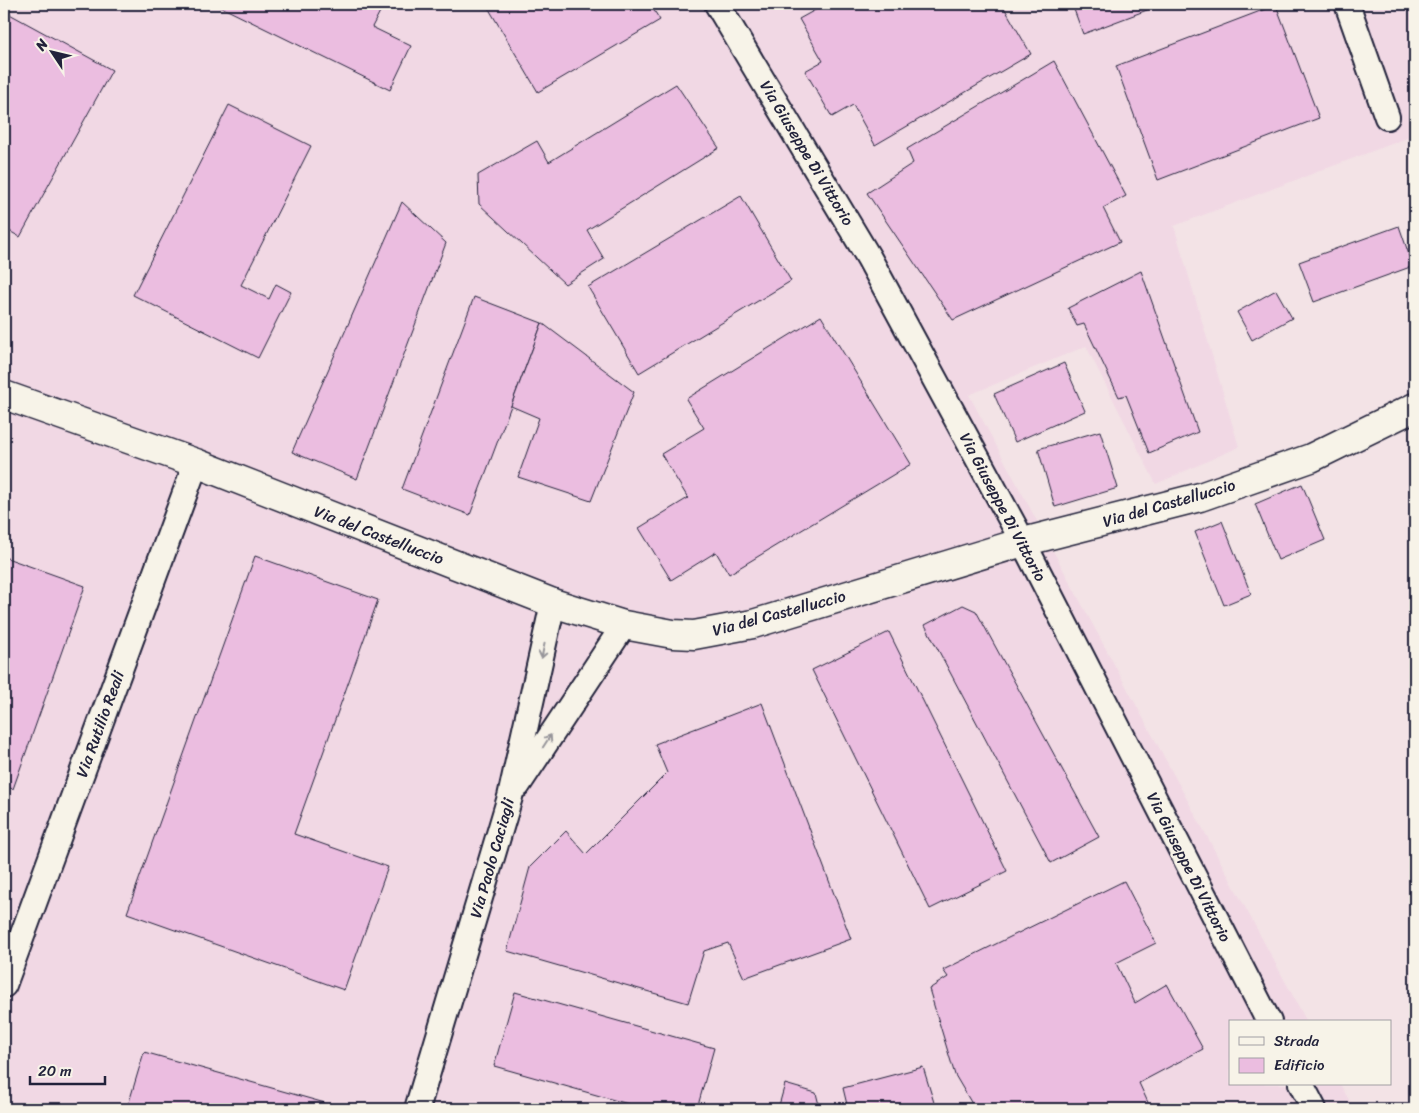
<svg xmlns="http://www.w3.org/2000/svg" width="1419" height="1113" font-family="Sriracha,sans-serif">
	<rect width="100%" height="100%" fill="#f3e3e6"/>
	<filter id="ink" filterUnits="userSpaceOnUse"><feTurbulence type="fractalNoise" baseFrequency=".02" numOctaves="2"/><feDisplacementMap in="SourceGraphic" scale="10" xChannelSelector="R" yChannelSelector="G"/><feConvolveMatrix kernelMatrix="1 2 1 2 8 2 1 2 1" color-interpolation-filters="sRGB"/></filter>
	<g filter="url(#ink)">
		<polygon fill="#f1d8e4" points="4,4 1415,4 1415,135 1174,226 1239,447 1156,484 1086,346 969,395 1307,1022 1230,1022 1230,1084 1340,1084 1354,1109 4,1109"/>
		<g fill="#ebbde0" stroke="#22223b">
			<polygon points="215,4 384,4 372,27 411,46 390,90"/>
			<polygon points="486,4 650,4 660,20 538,92"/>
			<polygon points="826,4 1002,4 1031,54 875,145 853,105 832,117 805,71 823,61 799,19"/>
			<polygon points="1072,4 1163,4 1083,34"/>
			<polygon points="1276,5 1319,118 1158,180 1116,66"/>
			<polygon points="4,11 112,70 20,237 4,228"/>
			<polygon points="1054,61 1126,196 1103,208 1120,242 953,320 867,193 913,163 907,149"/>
			<polygon points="676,84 719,148 587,230 604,259 565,284 479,204 478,175 537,141 549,162"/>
			<polygon points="229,105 311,146 241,285 269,299 276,284 291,292 258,358 133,295"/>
			<polygon points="741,196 791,281 639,373 588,287"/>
			<polygon points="402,202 446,243 357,479 292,452"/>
			<polygon points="1399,226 1413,266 1314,302 1299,262"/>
			<polygon points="1141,271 1198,432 1149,453 1126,395 1119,397 1084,324 1077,326 1068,308"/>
			<polygon points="1276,290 1292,318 1252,340 1237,312"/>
			<polygon points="474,297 542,323 470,515 402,489"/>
			<polygon points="821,316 911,464 729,574 716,552 671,580 639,528 688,498 661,454 704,428 686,399"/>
			<polygon points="542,323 634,392 591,501 518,477 539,418 511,406"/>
			<polygon points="1064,363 1085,411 1015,442 994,394"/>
			<polygon points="1100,431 1118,488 1055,507 1038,449"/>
			<polygon points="1302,484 1325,540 1278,560 1255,504"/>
			<polygon points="1222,521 1251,594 1224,605 1195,532"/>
			<polygon points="255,556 378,600 294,834 388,867 344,990 127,913"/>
			<polygon points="4,557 85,586 13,789 4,786"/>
			<polygon points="963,605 976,611 1099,837 1051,863 925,625"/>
			<polygon points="889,632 1007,871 930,909 812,670"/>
			<polygon points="762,703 851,939 744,978 728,943 704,951 688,1003 507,951 530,867 566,831 586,854 667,773 655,744"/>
			<polygon points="1124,881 1156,943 1116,963 1135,1003 1167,984 1203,1049 1139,1083 1151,1109 975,1109 955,1075 929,989 948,977 943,970"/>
			<polygon points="515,992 714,1048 697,1109 646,1109 494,1066"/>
			<polygon points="144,1052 325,1103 323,1109 127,1109"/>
			<polygon points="923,1067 936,1109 848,1109 843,1088"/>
			<polygon points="785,1084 816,1093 820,1109 778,1109"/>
		</g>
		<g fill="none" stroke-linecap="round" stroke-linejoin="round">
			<g stroke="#22223b" stroke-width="28">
				<g id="street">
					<polyline points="717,4 869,258 1023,542 1269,1022"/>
					<polyline points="1347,4 1387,117"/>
					<polyline points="518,785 624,625"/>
					<polyline points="4,985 196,463"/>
					<polyline points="1301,1084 1314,1109"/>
					<polyline points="417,1109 510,797 553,603"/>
				</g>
			</g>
			<g stroke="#22223b" stroke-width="31">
				<polyline id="secondary" points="4,395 196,463 553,603 624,625 673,634 694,635 753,624 1023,542 1200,497 1311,458 1415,407"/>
			</g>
			<use href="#street" stroke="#f7f3e8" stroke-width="24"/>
			<use href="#secondary" stroke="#f7f3e8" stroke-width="28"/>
		</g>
		<defs><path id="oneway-shaft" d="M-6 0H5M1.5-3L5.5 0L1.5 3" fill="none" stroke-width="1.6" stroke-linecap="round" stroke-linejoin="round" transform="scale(1.25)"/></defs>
		<g stroke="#97959a">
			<use href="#oneway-shaft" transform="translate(543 651) rotate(102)"/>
			<use href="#oneway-shaft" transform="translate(547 741) rotate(-57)"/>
		</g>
	</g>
	<g text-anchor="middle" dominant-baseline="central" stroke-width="4.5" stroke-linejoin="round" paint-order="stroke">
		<g font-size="16" fill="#22223b" stroke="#f7f3e8">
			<text transform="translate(807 153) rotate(59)">Via Giuseppe Di Vittorio</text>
			<text transform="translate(1169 503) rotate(-16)">Via del Castelluccio</text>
			<text transform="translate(1003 507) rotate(62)">Via Giuseppe Di Vittorio</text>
			<text transform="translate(379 535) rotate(21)">Via del Castelluccio</text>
			<text transform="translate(779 613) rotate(-15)">Via del Castelluccio</text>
			<text transform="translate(100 724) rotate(-70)">Via Rutilio Reali</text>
			<text transform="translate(492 858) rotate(-74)">Via Paolo Caciagli</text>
			<text transform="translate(1189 867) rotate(63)">Via Giuseppe Di Vittorio</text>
		</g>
	</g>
	<rect width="1419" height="1113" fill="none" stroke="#f7f3e8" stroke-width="20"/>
	<rect x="10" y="10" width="1399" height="1093" fill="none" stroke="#22223b" stroke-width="2" filter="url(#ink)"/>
	<rect x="1229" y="1020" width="162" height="65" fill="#f7f3e8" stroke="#a29fa3"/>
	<rect x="1239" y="1037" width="25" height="8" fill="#f7f3e8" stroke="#a29fa3"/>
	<text x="1274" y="1046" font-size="15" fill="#22223b">Strada</text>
	<rect x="1239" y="1058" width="25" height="15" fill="#ebbde0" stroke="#a29fa3"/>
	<text x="1274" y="1070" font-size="15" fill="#22223b">Edificio</text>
	<g transform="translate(52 52) rotate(305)" stroke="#f7f3e8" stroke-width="4" paint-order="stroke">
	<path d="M0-4L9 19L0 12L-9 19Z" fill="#22223b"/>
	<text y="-8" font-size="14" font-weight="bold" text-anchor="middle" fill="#22223b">N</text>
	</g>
	<path d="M30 1076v8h75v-8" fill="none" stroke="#22223b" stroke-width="2.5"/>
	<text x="38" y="1076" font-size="15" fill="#22223b" stroke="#f7f3e8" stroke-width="4" paint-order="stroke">20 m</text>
</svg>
